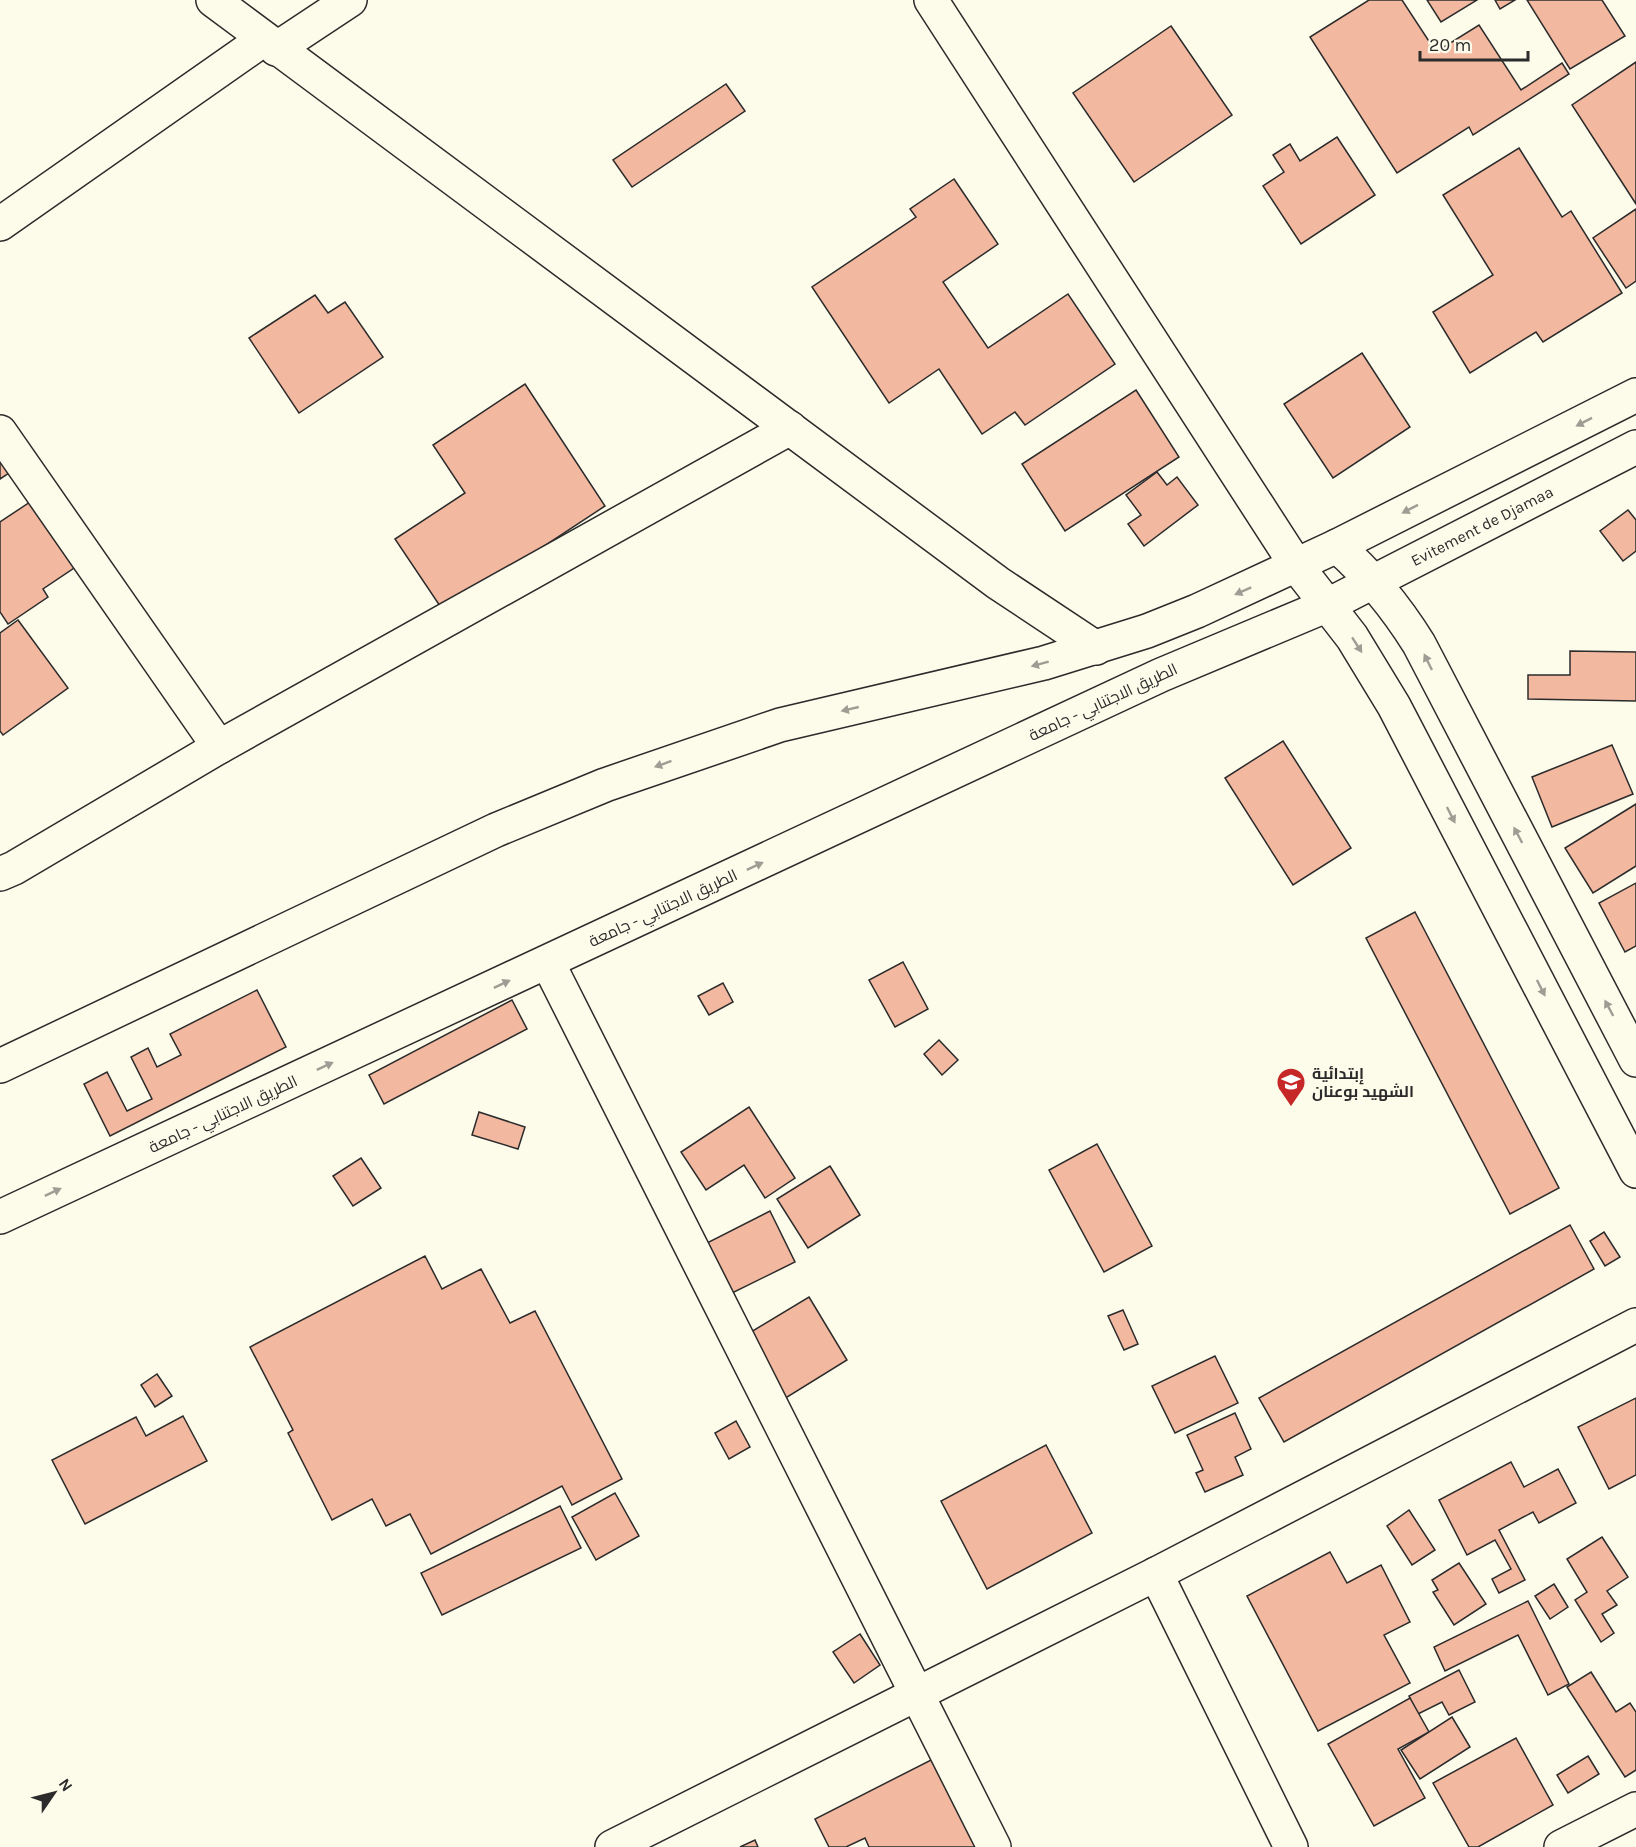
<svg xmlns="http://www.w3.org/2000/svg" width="1636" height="1847" font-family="Karla,Cairo,sans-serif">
	<rect width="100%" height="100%" fill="#fdfbea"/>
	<g fill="#f2b8a0" stroke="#2b2b2b" stroke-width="1.5">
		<polygon points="1369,0 1402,0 1436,52 1479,25 1521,90 1562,63 1569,74 1473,135 1469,127 1397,173 1310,37"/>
		<polygon points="1427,0 1477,0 1441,22"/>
		<polygon points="1495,0 1515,0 1500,9"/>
		<polygon points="1527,0 1602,0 1625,36 1570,69"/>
		<polygon points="1171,26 1232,115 1134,182 1073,93"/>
		<polygon points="1636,62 1636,204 1572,105"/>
		<polygon points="726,84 745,111 632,187 613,160"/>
		<polygon points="1337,137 1375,195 1301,244 1263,186 1284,172 1273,155 1290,144 1300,161"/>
		<polygon points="1519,148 1562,217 1571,211 1622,293 1543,342 1536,332 1470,373 1433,312 1493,275 1443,195"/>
		<polygon points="954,179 998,244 943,282 988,348 1068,294 1115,364 1025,425 1015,412 982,434 939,369 889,403 812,287 916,217 910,209"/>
		<polygon points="1636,209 1636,281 1626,288 1593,238"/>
		<polygon points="315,295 328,313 345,302 383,357 299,413 249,338"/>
		<polygon points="1362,353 1410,427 1333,478 1284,404"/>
		<polygon points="525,384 605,506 444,612 395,539 465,493 433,445"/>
		<polygon points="1136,390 1179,457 1065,531 1022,464"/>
		<polygon points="0,459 9,473 0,479"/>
		<polygon points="1157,472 1167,485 1177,477 1198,505 1144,546 1128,524 1141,515 1126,495"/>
		<polygon points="39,496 83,562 43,589 48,597 8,624 0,612 0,522"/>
		<polygon points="1628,510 1636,520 1636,551 1623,561 1600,531"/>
		<polygon points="18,620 68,688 3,735 0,731 0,633"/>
		<polygon points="1570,651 1636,652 1636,701 1528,699 1528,675 1570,675"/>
		<polygon points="1283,741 1351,848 1293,885 1225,778"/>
		<polygon points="1612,745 1633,794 1552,827 1532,777"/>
		<polygon points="1636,804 1636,866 1593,893 1565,848"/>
		<polygon points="1636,883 1636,946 1625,952 1599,903"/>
		<polygon points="1415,912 1559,1188 1510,1214 1366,938"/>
		<polygon points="903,962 928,1009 895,1027 869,980"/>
		<polygon points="723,983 733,1002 709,1015 698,996"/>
		<polygon points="257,990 286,1047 110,1136 84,1084 107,1072 127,1111 152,1099 131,1057 148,1048 157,1067 181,1055 170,1034"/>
		<polygon points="512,1000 527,1029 384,1104 369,1075"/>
		<polygon points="939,1040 958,1060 942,1075 924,1054"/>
		<polygon points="749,1107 795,1178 765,1198 744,1165 706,1190 681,1152"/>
		<polygon points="479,1112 525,1127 518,1149 472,1135"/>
		<polygon points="1097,1144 1152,1246 1104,1272 1049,1170"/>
		<polygon points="361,1158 381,1188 353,1206 333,1176"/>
		<polygon points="830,1166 860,1215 808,1248 777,1199"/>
		<polygon points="770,1211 795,1262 726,1296 701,1246"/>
		<polygon points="1570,1225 1594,1269 1284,1442 1259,1398"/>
		<polygon points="1604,1232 1620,1257 1605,1266 1590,1241"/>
		<polygon points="425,1256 442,1289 481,1269 510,1323 535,1311 622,1479 572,1505 562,1486 431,1554 410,1514 386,1526 372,1499 332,1520 288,1433 293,1430 250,1347"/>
		<polygon points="809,1297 847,1360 784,1399 746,1335"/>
		<polygon points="1123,1310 1138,1344 1124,1350 1108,1316"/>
		<polygon points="1215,1356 1238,1403 1175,1433 1152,1386"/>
		<polygon points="157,1374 172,1396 155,1407 141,1385"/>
		<polygon points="1636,1398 1636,1475 1609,1489 1578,1427"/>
		<polygon points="1235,1413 1251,1449 1235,1457 1243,1475 1205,1492 1196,1473 1203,1470 1187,1435"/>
		<polygon points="183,1416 207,1461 85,1524 52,1460 136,1417 146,1436"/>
		<polygon points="736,1421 750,1447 729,1459 715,1433"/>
		<polygon points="1046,1445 1092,1533 987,1589 941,1501"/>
		<polygon points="1511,1462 1524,1487 1558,1469 1576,1503 1539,1523 1533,1512 1499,1530 1525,1580 1499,1593 1492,1579 1511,1569 1495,1540 1467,1555 1439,1500"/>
		<polygon points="615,1493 639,1536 596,1560 572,1517"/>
		<polygon points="560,1506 581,1548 442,1615 421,1573"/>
		<polygon points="1409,1510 1435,1550 1412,1565 1387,1526"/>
		<polygon points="1602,1537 1628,1577 1607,1591 1617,1605 1602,1614 1614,1633 1601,1642 1575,1600 1587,1592 1567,1559"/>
		<polygon points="1330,1552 1347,1583 1381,1565 1410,1622 1384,1635 1410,1683 1318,1731 1247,1596"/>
		<polygon points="1459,1563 1486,1604 1454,1625 1433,1592 1438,1590 1432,1580"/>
		<polygon points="1554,1584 1568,1607 1550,1619 1535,1596"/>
		<polygon points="1528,1601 1569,1684 1548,1695 1518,1635 1445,1671 1434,1647"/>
		<polygon points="860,1634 880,1665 854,1683 833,1652"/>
		<polygon points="1459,1670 1475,1702 1449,1715 1442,1702 1418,1714 1409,1696"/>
		<polygon points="1591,1672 1616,1712 1630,1703 1636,1712 1636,1770 1625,1777 1567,1687"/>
		<polygon points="1410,1698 1429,1732 1398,1749 1425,1798 1374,1826 1328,1744"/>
		<polygon points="1452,1717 1470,1747 1420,1779 1401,1750"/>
		<polygon points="1516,1738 1553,1805 1478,1847 1469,1847 1433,1783"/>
		<polygon points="1588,1756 1599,1774 1568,1793 1557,1775"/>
		<polygon points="935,1758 976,1847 869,1847 865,1838 846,1847 829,1847 815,1819"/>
		<polygon points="755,1840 758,1847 740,1847"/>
	</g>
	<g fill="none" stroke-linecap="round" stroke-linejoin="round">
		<g stroke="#2b2b2b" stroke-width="36">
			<g id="minor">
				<polyline points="213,0 998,583 1096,648"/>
				<polyline points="931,0 1296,565"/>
				<polyline points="276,49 350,0"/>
				<polyline points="0,224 264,39"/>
				<polyline points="0,432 219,747"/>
				<polyline points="0,874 14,868 219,747 790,428"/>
				<polyline points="548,963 994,1847"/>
				<polyline points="1156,1574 1291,1847"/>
				<polyline points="612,1847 1156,1574 1636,1325"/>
				<polyline points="1561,1847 1636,1809"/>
			</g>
		</g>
		<g stroke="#2b2b2b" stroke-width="36">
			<g id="secondary">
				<path d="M1337 546C1370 575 1396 607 1419 644L1636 1060"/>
				<polyline points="1296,565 1352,637 1394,706 1636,1171"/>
			</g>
		</g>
		<g stroke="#2b2b2b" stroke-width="36">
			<g id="primary">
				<polyline points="0,1066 496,830 605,785 780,725 1044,663 1147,631 1197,611 1337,546 1636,395"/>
				<polyline points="0,1217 1161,675 1328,605 1636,447"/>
			</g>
		</g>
		<use href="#minor" stroke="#fdfbea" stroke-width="33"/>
		<use href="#secondary" stroke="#fdfbea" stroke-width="33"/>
		<use href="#primary" stroke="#fdfbea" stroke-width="33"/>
	</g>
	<defs><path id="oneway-solid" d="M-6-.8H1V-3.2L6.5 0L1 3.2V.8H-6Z" transform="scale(1.5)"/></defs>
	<g fill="#9e9d94">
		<use href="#oneway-solid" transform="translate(1584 422) rotate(153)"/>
		<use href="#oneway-solid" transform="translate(1410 509) rotate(153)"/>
		<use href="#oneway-solid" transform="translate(1243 591) rotate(156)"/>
		<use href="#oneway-solid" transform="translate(1357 645) rotate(57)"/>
		<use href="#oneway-solid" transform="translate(1428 662) rotate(-116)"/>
		<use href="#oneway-solid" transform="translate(1040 664) rotate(165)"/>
		<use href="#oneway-solid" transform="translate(850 709) rotate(167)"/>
		<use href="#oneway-solid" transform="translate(663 764) rotate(160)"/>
		<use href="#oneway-solid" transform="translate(1451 815) rotate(63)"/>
		<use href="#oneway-solid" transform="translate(1518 835) rotate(-118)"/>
		<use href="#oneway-solid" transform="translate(755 866) rotate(-25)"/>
		<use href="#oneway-solid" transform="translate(502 984) rotate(-25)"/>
		<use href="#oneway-solid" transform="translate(1541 988) rotate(63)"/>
		<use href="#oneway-solid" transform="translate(1609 1008) rotate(-118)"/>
		<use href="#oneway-solid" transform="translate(325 1066) rotate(-25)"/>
		<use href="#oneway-solid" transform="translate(53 1192) rotate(-25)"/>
	</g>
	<defs>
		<g id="school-pin" transform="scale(1.5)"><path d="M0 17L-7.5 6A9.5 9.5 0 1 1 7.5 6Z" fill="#c62828" stroke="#fdfbea"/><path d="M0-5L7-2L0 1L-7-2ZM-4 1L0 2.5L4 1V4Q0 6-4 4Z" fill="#fff"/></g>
	</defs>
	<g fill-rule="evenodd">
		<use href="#school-pin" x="1291" y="1082"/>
	</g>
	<g text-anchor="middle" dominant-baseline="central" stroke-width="4.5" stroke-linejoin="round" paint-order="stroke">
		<g font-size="16" fill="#2b2b2b" stroke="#fdfbea">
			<text transform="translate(1482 526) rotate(-27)">Evitement de Djamaa</text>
			<text transform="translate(1103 702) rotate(-25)">الطريق الاجتنابي - جامعة</text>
			<text transform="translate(663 908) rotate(-25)">الطريق الاجتنابي - جامعة</text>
			<text transform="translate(223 1114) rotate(-25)">الطريق الاجتنابي - جامعة</text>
		</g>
		<g font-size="16" font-weight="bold" fill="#2b2b2b" stroke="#fdfbea" text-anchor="start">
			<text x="1312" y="1073">إبتدائية<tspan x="1312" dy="18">الشهيد بوعنان</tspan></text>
		</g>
	</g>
	<g transform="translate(54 1793) rotate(55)" stroke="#fdfbea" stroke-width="4.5" paint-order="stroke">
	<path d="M0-4.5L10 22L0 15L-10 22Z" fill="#2b2b2b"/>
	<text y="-9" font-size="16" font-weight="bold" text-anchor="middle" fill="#2b2b2b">N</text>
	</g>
	<path d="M1420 51v9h108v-9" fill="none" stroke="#2b2b2b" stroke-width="3"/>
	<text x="1429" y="51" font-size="18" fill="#2b2b2b" stroke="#fdfbea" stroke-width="4.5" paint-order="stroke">20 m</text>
</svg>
